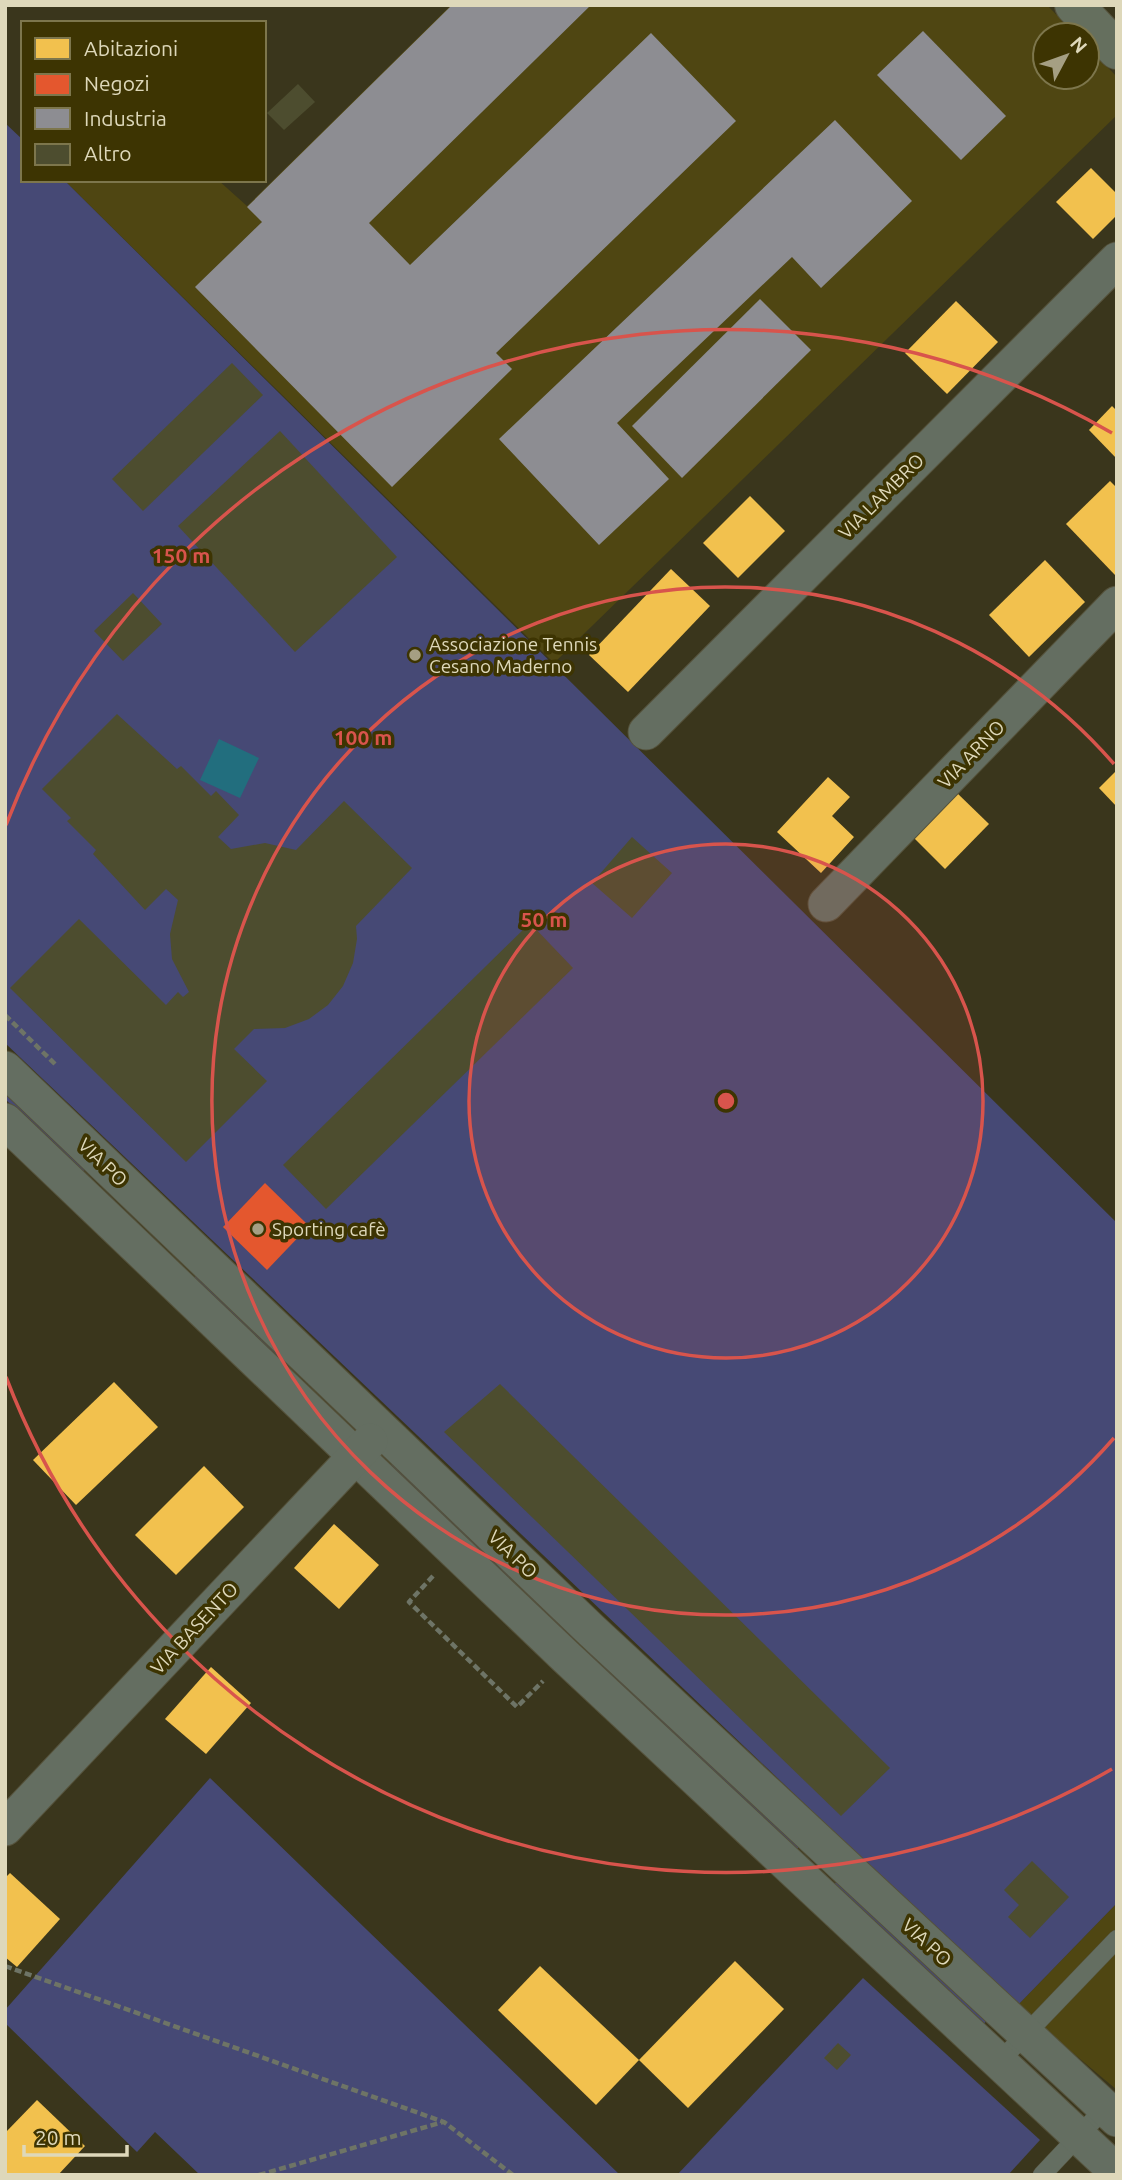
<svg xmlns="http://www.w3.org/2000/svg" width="1122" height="2180" font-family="Ubuntu,sans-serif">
	<rect width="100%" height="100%" fill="#3a361c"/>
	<g fill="#4f4612">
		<polygon points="451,5 1047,5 1076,35 1045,35 1045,77 1087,77 1087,46 1117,77 1117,115 554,663 64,180 218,180 247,206"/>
		<polygon points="1117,1903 1117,2090 1017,2006"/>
	</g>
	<g fill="#464975">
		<polygon points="5,123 23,140 23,180 64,180 1117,1223 1117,1903 1017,2006 5,1043"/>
		<polygon points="5,1089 87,1167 82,1173 5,1099"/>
		<polygon points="198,1273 285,1357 280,1362 193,1279"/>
		<polygon points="394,1462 576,1636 571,1642 389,1467"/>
		<polygon points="588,1646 801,1845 795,1851 583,1652"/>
		<polygon points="210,1778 620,2175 200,2175 155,2132 137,2152 5,2023 5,2010"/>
		<polygon points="838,1880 988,2019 982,2026 833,1886"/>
		<polygon points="863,1978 1040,2140 1008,2175 677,2175"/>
	</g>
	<polygon fill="#226e7e" points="219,739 259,758 240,798 200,780"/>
	<g fill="#f2c14e">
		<polygon points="1091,168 1117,194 1117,215 1093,239 1056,202"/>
		<polygon points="956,301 998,342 947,394 905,353"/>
		<polygon points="1112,406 1117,411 1117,459 1089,430"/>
		<polygon points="1110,481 1117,488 1115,575 1066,524"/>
		<polygon points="750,496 785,531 738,578 703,543"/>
		<polygon points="1045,560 1085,602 1029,657 989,615"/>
		<polygon points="671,569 710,606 628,692 589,655"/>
		<polygon points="1117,770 1117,807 1099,788"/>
		<polygon points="828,777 850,797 832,816 854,837 821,873 777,832"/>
		<polygon points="955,791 989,824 945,869 911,835"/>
		<polygon points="114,1382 158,1427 76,1505 33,1460"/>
		<polygon points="204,1466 244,1507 176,1575 135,1535"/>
		<polygon points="334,1524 379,1565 339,1609 294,1568"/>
		<polygon points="211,1667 251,1703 206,1754 165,1719"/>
		<polygon points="10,1873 60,1919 17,1967 5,1957 5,1878"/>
		<polygon points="735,1961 784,2009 688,2108 639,2060"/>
		<polygon points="540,1966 639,2060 596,2105 498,2010"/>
		<polygon points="37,2100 85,2146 58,2175 5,2175 5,2133"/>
	</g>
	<polygon fill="#e4572e" points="265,1183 309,1226 267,1270 223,1227"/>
	<g fill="#8d8d92">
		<polygon points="452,5 591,5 369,223 410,265 651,33 736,121 496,353 512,369 392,487 195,287 262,222 247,207"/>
		<polygon points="923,31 1006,116 961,160 877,75"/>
		<polygon points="835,120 912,201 821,288 792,257 617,423 669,479 599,545 499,439"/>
		<polygon points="760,299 811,350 682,478 632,426"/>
	</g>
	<g fill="#4d4d2f">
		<polygon points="298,84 315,102 284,130 267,113"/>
		<polygon points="232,363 263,395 143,511 112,479"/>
		<polygon points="280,431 397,557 295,652 178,526"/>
		<polygon points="133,593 162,624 123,661 94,631"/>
		<polygon points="117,714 177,769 181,766 211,796 216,791 239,815 218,837 231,849 265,843 296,850 344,801 412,868 356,926 357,939 353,963 343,986 328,1005 309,1019 285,1028 254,1029 234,1049 267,1081 186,1162 10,988 79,919 166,1005 178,992 183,997 189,992 172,959 170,934 178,900 166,889 145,910 93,854 96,850 67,821 71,818 42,789"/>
		<polygon points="632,837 672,873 632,918 592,883"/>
		<polygon points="530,923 573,968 326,1209 283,1165"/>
		<polygon points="500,1384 890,1768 841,1816 444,1432"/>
		<polygon points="1032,1861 1069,1897 1030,1938 1008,1917 1019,1905 1004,1890"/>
		<polygon points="838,2043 851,2055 837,2070 824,2058"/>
	</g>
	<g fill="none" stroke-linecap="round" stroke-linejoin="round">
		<g stroke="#55523b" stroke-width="19">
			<g id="lane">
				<polyline points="1000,2061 1117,1939"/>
				<polyline points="1042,2175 1105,2108"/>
			</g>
		</g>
		<g stroke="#55523b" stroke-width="37">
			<g id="street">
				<polyline points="646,732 1117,260"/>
				<polyline points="826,904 1117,604"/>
				<polyline points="5,1069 592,1631 1117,2119"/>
				<polyline points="5,1121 566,1657 1117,2172"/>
				<polyline points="5,1828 370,1441"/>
			</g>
		</g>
		<g stroke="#55523b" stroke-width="40">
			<polyline id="secondary" points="1074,5 1117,50"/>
		</g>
		<g stroke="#6e7466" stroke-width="4.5" stroke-dasharray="7 3.5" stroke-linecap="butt">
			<polyline points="5,1015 57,1066"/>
			<polyline points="433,1576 409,1602 517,1707 543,1681"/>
			<polyline points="5,1966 444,2122 513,2175"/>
			<polyline points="259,2175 443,2122"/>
		</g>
		<use href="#lane" stroke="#646e61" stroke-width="18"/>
		<use href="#street" stroke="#646e61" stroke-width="35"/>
		<use href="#secondary" stroke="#656f5e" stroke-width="38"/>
	</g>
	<circle cx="726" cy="1101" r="257" fill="#d8544c" fill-opacity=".12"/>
	<g fill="none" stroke="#d8544c" stroke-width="3.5">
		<circle cx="726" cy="1101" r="257"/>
		<path d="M1114 1438A514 514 0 1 1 1114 764"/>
		<path d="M1112 1769A771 771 0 0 1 6 1377M6 825A771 771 0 0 1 1112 433"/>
	</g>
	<g fill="#a59f83" stroke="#3d3402" stroke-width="2.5">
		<circle cx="415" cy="655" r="7"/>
		<circle cx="258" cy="1229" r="7"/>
	</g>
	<g text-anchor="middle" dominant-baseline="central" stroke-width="7" stroke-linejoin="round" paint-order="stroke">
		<g font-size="19" fill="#ded8ba" stroke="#3d3402">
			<text transform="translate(881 496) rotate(-45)">VIA LAMBRO</text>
			<text transform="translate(971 754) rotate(-46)">VIA ARNO</text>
			<text transform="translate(103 1162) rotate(44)">VIA PO</text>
			<text transform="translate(513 1554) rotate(44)">VIA PO</text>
			<text transform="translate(194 1628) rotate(-47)">VIA BASENTO</text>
			<text transform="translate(927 1942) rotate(43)">VIA PO</text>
		</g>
		<g font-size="19" fill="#ded8ba" stroke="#3d3402" text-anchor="start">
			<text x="429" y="644">Associazione Tennis<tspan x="429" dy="22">Cesano Maderno</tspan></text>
			<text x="272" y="1229">Sporting cafè</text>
		</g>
	</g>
	<circle cx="726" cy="1101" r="10" fill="#d8544c" stroke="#3d3402" stroke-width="3.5"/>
	<g font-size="21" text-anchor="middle" font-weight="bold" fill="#d8544c" stroke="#3d3402" stroke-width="7" stroke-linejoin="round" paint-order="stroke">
		<text x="181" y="563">150 m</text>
		<text x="363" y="745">100 m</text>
		<text x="544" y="927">50 m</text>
	</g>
	<rect width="1122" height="2180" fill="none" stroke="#ded8ba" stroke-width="14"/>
	<rect x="21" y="21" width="245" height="161" fill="#3d3402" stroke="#7d764c" stroke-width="2"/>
	<rect x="35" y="38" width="35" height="21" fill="#f2c14e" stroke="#7d764c" stroke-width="2"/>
	<text x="84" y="56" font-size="21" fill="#ded8ba">Abitazioni</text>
	<rect x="35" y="74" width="35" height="21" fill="#e4572e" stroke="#7d764c" stroke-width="2"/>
	<text x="84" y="91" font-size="21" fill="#ded8ba">Negozi</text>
	<rect x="35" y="108" width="35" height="21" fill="#8d8d92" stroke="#7d764c" stroke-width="2"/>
	<text x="84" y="126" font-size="21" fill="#ded8ba">Industria</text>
	<rect x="35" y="144" width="35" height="21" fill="#4d4d2f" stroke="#7d764c" stroke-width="2"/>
	<text x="84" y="161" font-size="21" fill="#ded8ba">Altro</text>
	<g transform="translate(1066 56) rotate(49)"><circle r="33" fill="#3d3402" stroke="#7d764c" stroke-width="2"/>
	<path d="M0-5L12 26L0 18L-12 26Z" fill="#a59f83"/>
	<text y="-10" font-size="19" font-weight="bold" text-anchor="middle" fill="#ded8ba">N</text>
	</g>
	<path d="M24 2145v10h103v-10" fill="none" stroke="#ded8ba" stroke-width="3.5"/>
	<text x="35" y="2145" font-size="21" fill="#ded8ba" stroke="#3d3402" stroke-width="5" paint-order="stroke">20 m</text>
</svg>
